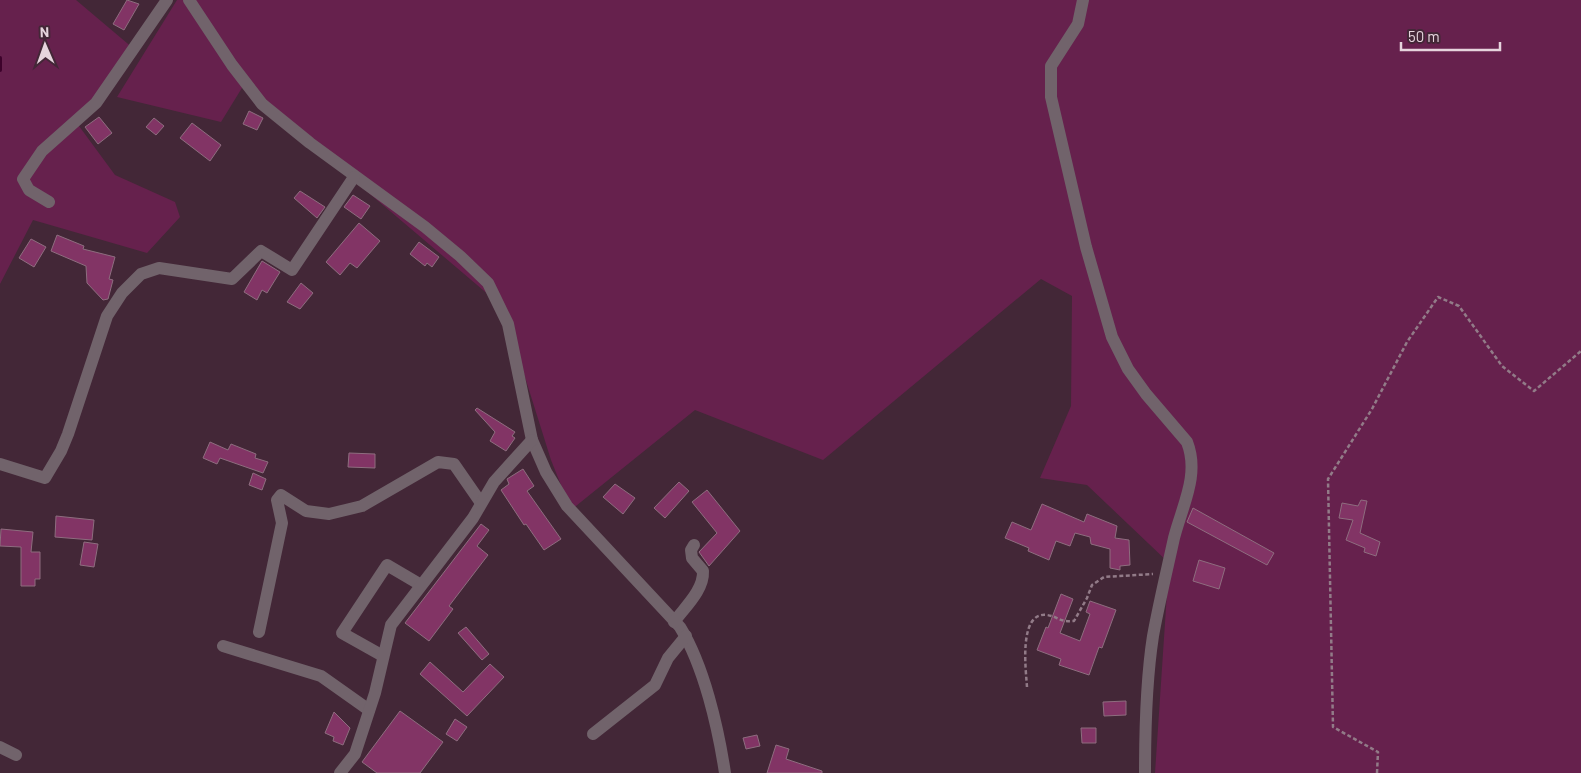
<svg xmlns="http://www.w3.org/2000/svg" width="1581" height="773" font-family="Barlow,sans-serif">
	<rect width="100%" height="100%" fill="#432737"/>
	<g fill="#66214d">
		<polygon points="0,0 76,0 134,49 76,122 115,175 175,202 180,217 147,253 33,220 0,284"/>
		<polygon points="177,0 1581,0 1581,773 1155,773 1169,563 1087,485 1040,478 1071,406 1072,296 1041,279 823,460 695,410 571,510 551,460 503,307 304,138 245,83 221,122 117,97"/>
	</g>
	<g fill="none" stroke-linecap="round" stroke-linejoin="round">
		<polyline stroke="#3d022b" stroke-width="4" points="0,58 0,70"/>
	</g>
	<g fill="#823465" stroke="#8e6d7f">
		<polygon points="127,0 139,4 124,30 113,24"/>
		<polygon points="249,111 263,118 257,130 243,124"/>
		<polygon points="99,117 112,133 98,144 85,127"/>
		<polygon points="154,118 164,126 156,135 146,127"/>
		<polygon points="192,123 221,145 210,161 180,138"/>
		<polygon points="300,191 325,207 317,218 294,198"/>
		<polygon points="353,195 370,206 361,219 344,207"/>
		<polygon points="359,223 380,241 357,268 350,263 340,275 326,262"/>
		<polygon points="57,235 84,246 83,249 115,257 109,279 113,280 108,299 103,300 87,283 86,266 51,251"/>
		<polygon points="31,239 46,247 34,267 19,258"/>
		<polygon points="419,242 439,257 432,267 427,263 425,266 410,254"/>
		<polygon points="262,261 280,272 267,293 262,290 257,300 244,292"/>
		<polygon points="301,283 313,293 300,309 287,302"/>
		<polygon points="477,408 515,432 512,436 515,438 506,451 490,441 495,432 475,410"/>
		<polygon points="210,442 228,450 231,444 256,454 255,458 268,462 263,473 220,458 217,464 203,458"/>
		<polygon points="349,453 375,454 375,468 348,467"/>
		<polygon points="523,469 534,486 527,491 561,539 544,550 526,524 524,525 501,490 509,484 507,479"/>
		<polygon points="253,473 266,479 262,490 249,485"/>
		<polygon points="679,482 689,491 665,518 654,508"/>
		<polygon points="615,484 635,498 623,514 603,497"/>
		<polygon points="707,490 740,531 709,566 699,552 717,533 692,502"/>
		<polygon points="1361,500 1367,501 1360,533 1380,542 1376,556 1364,552 1365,548 1346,540 1353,520 1339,518 1342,503 1358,506"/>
		<polygon points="1042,504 1084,522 1087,514 1117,526 1115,538 1129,540 1130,565 1120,566 1120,570 1110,568 1110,549 1091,544 1090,537 1075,533 1070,546 1056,541 1049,560 1028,551 1029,548 1005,538 1012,522 1031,530"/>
		<polygon points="1193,508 1274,553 1267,565 1187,522"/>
		<polygon points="56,516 94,520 92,540 55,537"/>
		<polygon points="481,524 489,530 477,546 488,555 449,606 453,609 429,641 405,623"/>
		<polygon points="1,529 33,532 31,552 40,552 40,579 35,579 35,586 21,586 21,547 0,546"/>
		<polygon points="84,542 98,544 94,567 80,565"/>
		<polygon points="1199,560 1225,568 1219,589 1193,581"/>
		<polygon points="1061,594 1073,599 1060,633 1080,641 1090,614 1086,612 1090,601 1116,610 1102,648 1099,647 1089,675 1059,665 1061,659 1037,650 1046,627 1048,628"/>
		<polygon points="466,627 489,654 482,660 458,633"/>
		<polygon points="430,662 463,692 490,664 504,677 467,716 420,674"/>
		<polygon points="1126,701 1126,715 1104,716 1103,702"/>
		<polygon points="400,711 443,742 420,773 377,773 362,762"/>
		<polygon points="334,712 350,728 343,745 333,741 334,737 325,733"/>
		<polygon points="455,719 467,727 457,741 446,734"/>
		<polygon points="1081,728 1096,728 1096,743 1082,743"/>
		<polygon points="757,735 760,746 746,749 743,738"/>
		<polygon points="776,745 789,749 786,759 822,771 822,773 767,773"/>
	</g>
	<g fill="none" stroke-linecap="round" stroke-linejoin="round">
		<g stroke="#927b88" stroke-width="2.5" stroke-dasharray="4 2.5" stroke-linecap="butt">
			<path d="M1027 687C1026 671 1018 611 1047 615 1060 617 1057 622 1074 621L1087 598 1092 585 1104 577 1153 574"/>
			<polyline points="1377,773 1378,752 1333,727 1328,479 1372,409 1407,342 1438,297 1459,306 1502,366 1534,391 1581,351"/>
		</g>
		<g stroke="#71636b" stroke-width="12">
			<path d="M189 0 232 65 262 104 310 143 425 227 460 256 488 283 508 324 532 440 546 472 567 506 680 627C704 666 718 727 725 773"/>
			<path d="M1083 0 1078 24 1051 66V97L1086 247 1112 337 1128 369 1146 394 1187 442C1200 475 1182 506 1174 538 1167 570 1159 603 1153 636 1146 681 1145 727 1145 773"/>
			<polyline points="49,202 29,190 23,179 42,151 96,103 167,0"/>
			<polyline points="0,464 45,478 61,451 68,434 107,316 122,293 141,274 159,268 232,279 261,251 292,270 354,177"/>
			<path d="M674 622C685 607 704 590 703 571L692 558 691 550 694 545"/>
			<polyline points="259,632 282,523 277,500 281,495 306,511 329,514 362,506 438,462 454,464 481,503"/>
			<polyline points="223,646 321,676 369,710"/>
			<polyline points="383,656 342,633 387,565 421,585"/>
			<polyline points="593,734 655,685 668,658 686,636"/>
			<polyline points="0,747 16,755"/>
			<polyline points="340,773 355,754 375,693 391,625 473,518 494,482 532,440"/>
		</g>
	</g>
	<g transform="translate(45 45) rotate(358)" stroke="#432737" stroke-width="4" paint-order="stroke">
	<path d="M0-4L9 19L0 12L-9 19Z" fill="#e6d4dd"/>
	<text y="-8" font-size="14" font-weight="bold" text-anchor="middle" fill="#e6d4dd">N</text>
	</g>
	<path d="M1401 42v8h99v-8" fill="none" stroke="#e6d4dd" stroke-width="2.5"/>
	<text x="1408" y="42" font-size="15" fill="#e6d4dd" stroke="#432737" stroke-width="4" paint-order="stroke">50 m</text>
</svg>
